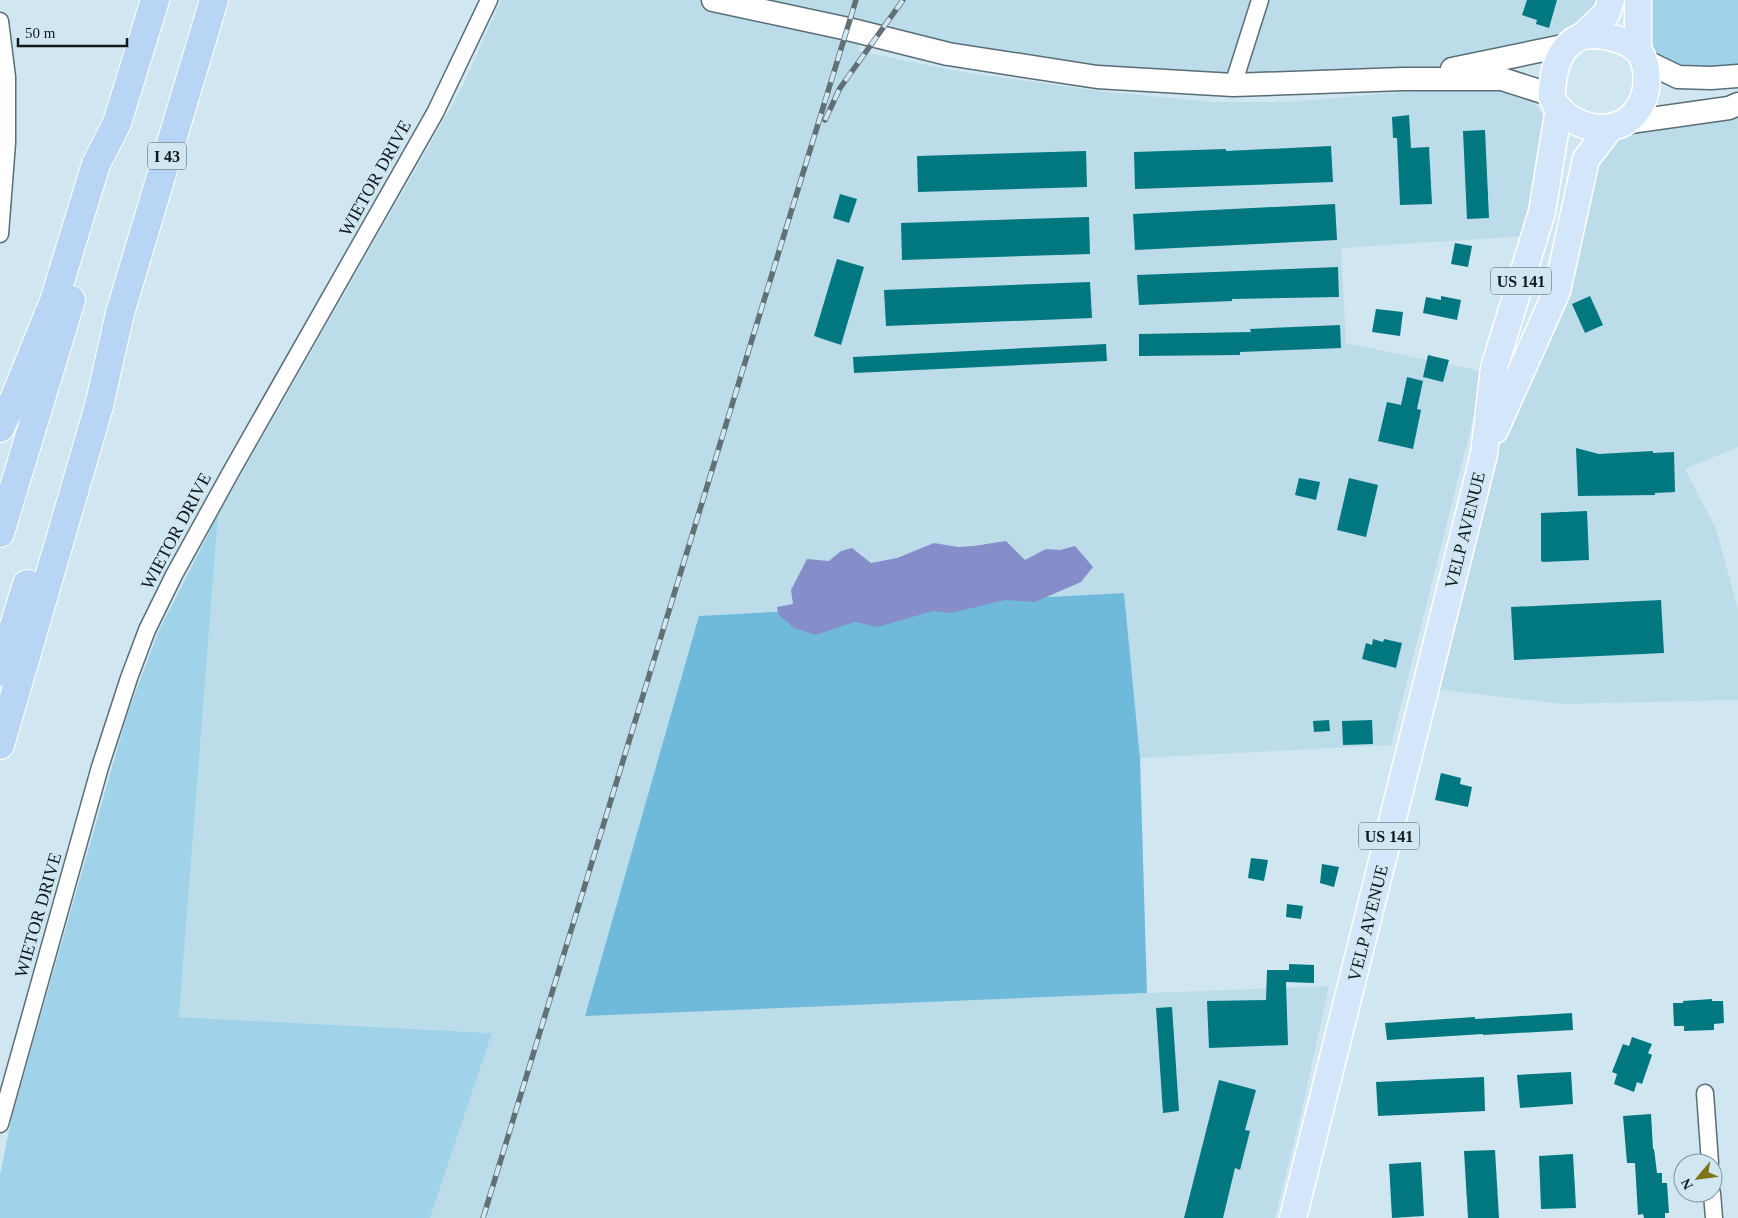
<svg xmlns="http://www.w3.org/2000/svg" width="1738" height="1218" font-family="Georgia,serif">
	<rect width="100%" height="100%" fill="#d0e7f2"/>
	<g fill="#bcdcea">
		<polygon points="501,0 1611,0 1583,36 1403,79 1233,85 863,33 858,51 961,72 1108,92 1214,102 1286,102 1405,92 1493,88 1528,97 1539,109 1545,119 1526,236 1341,248 1346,343 1485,372 1391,745 1140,758 1124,593 700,616 585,1015 1329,986 1303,1105 1275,1218 430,1218 492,1033 179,1017 218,515 449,111 463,86"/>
		<polygon points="1738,104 1738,447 1685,469 1716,529 1738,610 1738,700 1561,704 1426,688 1484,454 1557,291 1586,159 1611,127"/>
	</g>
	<g fill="#a0d3ea">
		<polygon points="1638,0 1738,0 1738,76 1645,61"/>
		<polygon points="218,515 179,1017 492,1033 430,1218 0,1218 0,1175 12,1116 127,715 158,632"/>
	</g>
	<polygon fill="#6fbadb" points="1124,593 1140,758 1147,993 585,1016 699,616"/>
	<polygon fill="#858ec9" points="1006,541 1025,560 1046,549 1060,550 1075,546 1093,567 1081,582 1035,602 1005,600 951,613 933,611 878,627 855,622 816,635 794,628 778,614 777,607 793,604 791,590 807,559 829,561 841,551 852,548 871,563 897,558 934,543 958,547 974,546"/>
	<g fill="#017880">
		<polygon points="1527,0 1557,0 1549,28 1536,24 1537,20 1522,15"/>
		<polygon points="1409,115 1411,148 1429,147 1432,204 1400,205 1397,138 1393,138 1392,117"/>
		<polygon points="1485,130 1489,218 1467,219 1463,131"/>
		<polygon points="1331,146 1333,182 1135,189 1134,152 1226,149 1226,151"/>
		<polygon points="1086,151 1087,187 918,192 917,156"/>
		<polygon points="840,194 857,199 849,223 833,218"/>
		<polygon points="1335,204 1337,240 1135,250 1133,214"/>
		<polygon points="1089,217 1090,254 902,260 901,223"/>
		<polygon points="1455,243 1472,246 1468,267 1451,264"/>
		<polygon points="837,259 864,267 841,345 814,336"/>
		<polygon points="1338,267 1339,297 1232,299 1232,301 1139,305 1137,275"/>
		<polygon points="1090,282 1092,318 886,326 884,290"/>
		<polygon points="1441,296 1461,300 1457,320 1423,313 1426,297 1441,300"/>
		<polygon points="1590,296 1603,325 1585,333 1572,304"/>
		<polygon points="1376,309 1403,312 1400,336 1372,332"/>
		<polygon points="1340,325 1341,348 1240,352 1240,355 1139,356 1139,334 1251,332 1250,329"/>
		<polygon points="1106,344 1107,361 854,373 853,357"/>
		<polygon points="1428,355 1449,360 1443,382 1423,377"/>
		<polygon points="1407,377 1423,381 1417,409 1421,410 1413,449 1378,441 1387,402 1401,405"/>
		<polygon points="1576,448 1599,454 1653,451 1653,453 1674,452 1675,492 1655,493 1655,495 1578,496"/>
		<polygon points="1299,478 1320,482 1316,500 1295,495"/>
		<polygon points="1349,478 1378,485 1366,537 1337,530"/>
		<polygon points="1587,511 1589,560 1543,562 1541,561 1541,513"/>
		<polygon points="1661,600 1664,653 1514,660 1511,607"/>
		<polygon points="1373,639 1383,642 1384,639 1402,643 1396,668 1362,659 1366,643 1372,645"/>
		<polygon points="1329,720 1330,731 1314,732 1313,721"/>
		<polygon points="1372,720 1373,744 1343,745 1342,721"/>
		<polygon points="1441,773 1461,778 1460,784 1472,787 1468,807 1435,800"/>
		<polygon points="1251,858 1268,860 1264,881 1248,878"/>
		<polygon points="1322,864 1339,867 1334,887 1320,883"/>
		<polygon points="1287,904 1303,906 1301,919 1286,917"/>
		<polygon points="1289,964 1314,965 1314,983 1286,982 1288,1045 1209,1048 1207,1001 1266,1000 1267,970 1289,970"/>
		<polygon points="1712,999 1712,1001 1723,1001 1724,1023 1714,1024 1714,1030 1684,1031 1684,1026 1674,1026 1673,1003 1683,1003 1683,1001"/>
		<polygon points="1172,1007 1179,1111 1163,1113 1156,1008"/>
		<polygon points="1572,1013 1573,1030 1483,1035 1483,1034 1387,1040 1385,1023 1475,1017 1475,1019"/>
		<polygon points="1632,1037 1652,1044 1648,1053 1652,1055 1642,1084 1637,1082 1634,1092 1614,1084 1617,1074 1612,1072 1623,1044 1629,1046"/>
		<polygon points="1571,1072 1573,1104 1520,1108 1517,1075"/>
		<polygon points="1484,1077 1485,1111 1378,1116 1376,1082"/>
		<polygon points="1219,1080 1256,1090 1245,1130 1250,1131 1240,1170 1235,1168 1223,1218 1184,1218"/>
		<polygon points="1651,1114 1653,1149 1654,1149 1657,1173 1662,1173 1662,1183 1667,1183 1669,1213 1665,1213 1665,1218 1644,1218 1643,1214 1638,1215 1635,1163 1627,1163 1623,1116"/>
		<polygon points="1495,1150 1499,1218 1468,1218 1464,1151"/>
		<polygon points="1573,1154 1576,1208 1541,1209 1539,1156"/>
		<polygon points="1421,1162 1424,1216 1392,1218 1389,1164"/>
	</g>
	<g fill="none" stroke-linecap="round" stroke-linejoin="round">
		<g stroke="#596d77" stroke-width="19">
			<g id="street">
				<polyline points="0,21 7,77 7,143 0,234"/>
				<polyline points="1233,85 1260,0"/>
				<polyline points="1705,1093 1710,1163"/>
				<polyline points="0,1124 100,767 129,678 147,630 174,575 232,470 435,113 489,0"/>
				<polyline points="1712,1193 1714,1218"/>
			</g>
		</g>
		<g stroke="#596d77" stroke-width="25">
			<g id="secondary">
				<polyline points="713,0 848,29 948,54 1097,77 1233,85 1403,79 1502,79 1552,95"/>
				<polyline points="1645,61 1678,77 1711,78 1738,76"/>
				<polyline points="1452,69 1568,45"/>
				<polyline points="1623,123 1729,108 1738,104"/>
			</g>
		</g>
		<g stroke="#fff" stroke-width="29">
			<g id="primary">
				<path d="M1598 35C1611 37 1627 40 1637 50 1643 55 1645 63 1646 70 1650 100 1634 128 1601 128 1583 128 1558 115 1552 97 1551 92 1553 86 1553 82 1555 63 1563 43 1583 36 1587 35 1594 36 1598 35Z"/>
				<polyline points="1583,36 1607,13 1611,0"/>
				<polyline points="1638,50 1638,0"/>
				<polyline points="1495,430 1557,291 1586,159 1611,127"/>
				<polyline points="1293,1218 1484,454 1494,368 1542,212 1559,108"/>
			</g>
		</g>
		<g stroke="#fff" stroke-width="30">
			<g id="highway">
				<polyline points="0,428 15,397 54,301 96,164 117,123 155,0"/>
				<polyline points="0,533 71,300"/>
				<polyline points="0,672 27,584"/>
				<polyline points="0,745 99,406 120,313 214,0"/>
			</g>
		</g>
		<use href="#street" stroke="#fff" stroke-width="16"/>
		<use href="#secondary" stroke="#fff" stroke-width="22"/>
		<use href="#primary" stroke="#d4e6fa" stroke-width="26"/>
		<use href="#highway" stroke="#b8d5f6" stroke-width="28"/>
		<g stroke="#617076" stroke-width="5.5">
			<g id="rail">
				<polyline points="825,120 840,88 903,0"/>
				<polyline points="483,1218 856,0"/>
			</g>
		</g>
		<use href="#rail" stroke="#d0e7f2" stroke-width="4" stroke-dasharray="11" stroke-linecap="butt"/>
	</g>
	<g text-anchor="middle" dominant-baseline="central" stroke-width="4" stroke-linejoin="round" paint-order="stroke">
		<g fill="#d0e7f2" stroke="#49565c" stroke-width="1">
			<rect x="148" y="142.5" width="38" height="27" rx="4"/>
			<rect x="1491" y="267.5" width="60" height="27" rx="4"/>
			<rect x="1359" y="822.5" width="60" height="27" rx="4"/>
		</g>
		<g font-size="16" font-weight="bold" fill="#0f181b">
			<text x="167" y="156">I 43</text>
			<text x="1521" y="281">US 141</text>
			<text x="1389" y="836">US 141</text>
		</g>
		<g font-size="18" fill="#0f181b" stroke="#d0e7f2">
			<text transform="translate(375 178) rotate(-61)">WIETOR DRIVE</text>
			<text transform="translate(1465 530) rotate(-76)">VELP AVENUE</text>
			<text transform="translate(176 531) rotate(-62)">WIETOR DRIVE</text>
			<text transform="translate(38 915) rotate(-74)">WIETOR DRIVE</text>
			<text transform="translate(1368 923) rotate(-76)">VELP AVENUE</text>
		</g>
	</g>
	<g transform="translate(1698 1178) rotate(241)"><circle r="24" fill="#d0e7f2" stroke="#83949c"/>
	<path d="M0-4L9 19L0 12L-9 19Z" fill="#7d7416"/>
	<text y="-8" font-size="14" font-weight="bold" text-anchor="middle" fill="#0f181b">N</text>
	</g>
	<path d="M18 38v8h109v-8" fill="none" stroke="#0f181b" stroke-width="2.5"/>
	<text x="25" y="38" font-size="15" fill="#0f181b" stroke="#d0e7f2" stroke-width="4" paint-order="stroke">50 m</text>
</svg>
